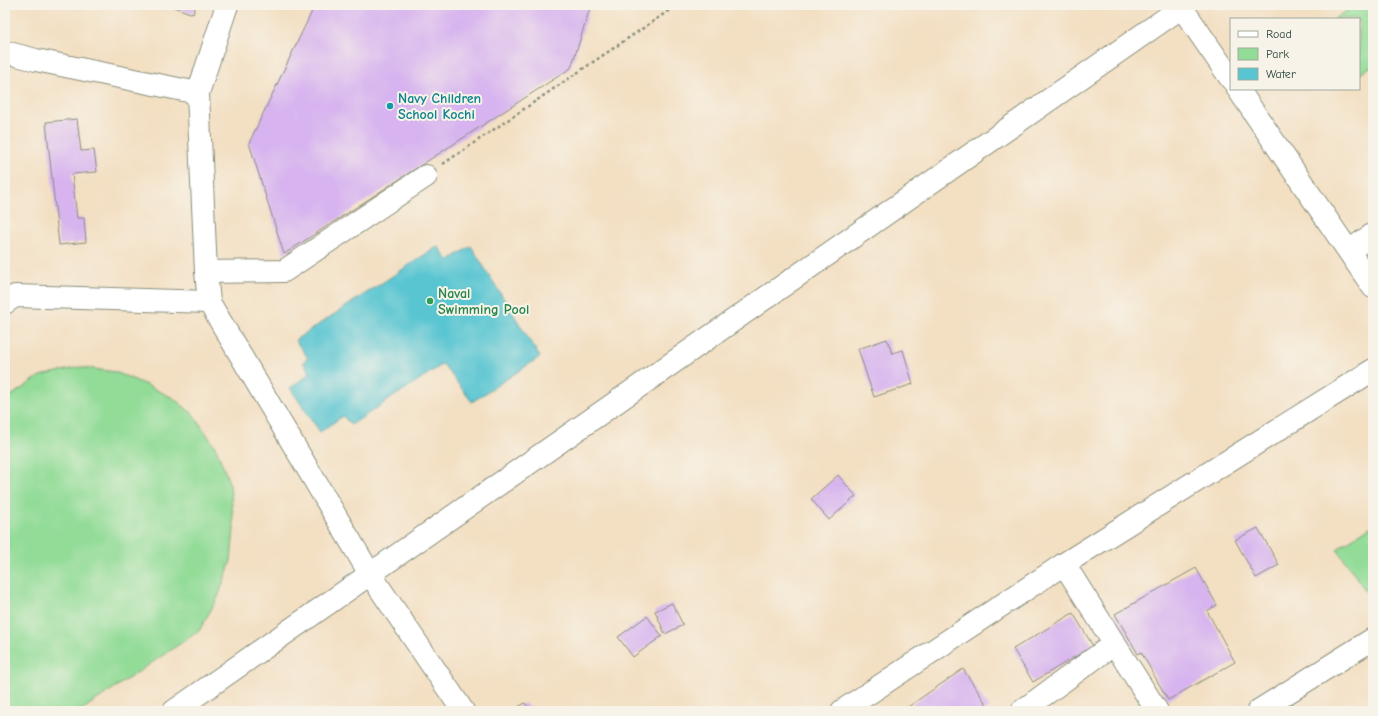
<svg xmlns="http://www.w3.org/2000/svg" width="1378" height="716" font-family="'Comic Neue',sans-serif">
	<rect width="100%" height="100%" fill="#f7f3e8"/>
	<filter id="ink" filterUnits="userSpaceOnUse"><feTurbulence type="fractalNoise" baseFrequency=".025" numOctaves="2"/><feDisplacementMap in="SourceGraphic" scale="8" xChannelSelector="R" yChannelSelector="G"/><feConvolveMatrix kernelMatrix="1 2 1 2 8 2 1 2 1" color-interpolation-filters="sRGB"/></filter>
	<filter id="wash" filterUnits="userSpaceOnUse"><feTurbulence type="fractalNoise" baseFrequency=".012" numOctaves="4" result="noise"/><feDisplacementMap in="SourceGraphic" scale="16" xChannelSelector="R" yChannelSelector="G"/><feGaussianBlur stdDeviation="0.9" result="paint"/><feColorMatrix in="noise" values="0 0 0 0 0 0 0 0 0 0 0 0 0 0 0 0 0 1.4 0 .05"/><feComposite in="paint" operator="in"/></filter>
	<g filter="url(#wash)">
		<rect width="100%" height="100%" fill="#f3dfc2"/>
		<g fill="#93dc98" stroke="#598c66">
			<polygon points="1355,5 1373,5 1373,65 1359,75 1359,19 1334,19"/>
			<polygon points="79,367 115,372 144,384 173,398 193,414 216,448 230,485 234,528 231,561 218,597 199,631 80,711 5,711 5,400 40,376"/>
			<polygon points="1373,525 1373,602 1337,549"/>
		</g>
		<polygon fill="#58c5d1" stroke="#3c8182" points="438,246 448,261 471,246 540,357 472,402 443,364 351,425 343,416 320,432 290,388 310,373 303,362 308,358 295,340"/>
		<g id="blocks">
			<g fill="#d7b3ef">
				<polygon points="168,5 196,5 193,14"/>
				<polygon points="315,5 591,5 571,68 284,254 249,143"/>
				<polygon points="77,119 81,151 94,150 97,172 72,174 77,218 84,218 86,242 59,245 46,122"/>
				<polygon points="887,339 892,353 903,350 913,384 874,397 858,349"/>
				<polygon points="838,475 856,496 829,520 811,499"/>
				<polygon points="1258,528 1279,565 1256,578 1235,540"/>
				<polygon points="1196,568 1217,605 1207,611 1235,662 1168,700 1141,652 1138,654 1115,614"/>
				<polygon points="672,603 683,625 665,634 655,611"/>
				<polygon points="1073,613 1093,646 1033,682 1013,649"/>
				<polygon points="647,616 662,636 633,657 618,637"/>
				<polygon points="963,669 989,708 984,711 902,711"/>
				<polygon points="525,703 530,711 511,711"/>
			</g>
		</g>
	</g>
	<g filter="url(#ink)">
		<use href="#blocks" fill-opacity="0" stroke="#898e7b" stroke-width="1"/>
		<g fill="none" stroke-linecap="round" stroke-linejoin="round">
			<g stroke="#898e7b" stroke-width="24">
				<g id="minor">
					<polyline points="227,5 198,93 206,272 209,302 370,574 463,711"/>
					<polyline points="1180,5 1231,79"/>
					<polyline points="5,52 36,60 198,93"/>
					<polyline points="1238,89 1373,287"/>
					<polyline points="1349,251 1373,234"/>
					<polyline points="206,272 284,271 426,176"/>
					<polyline points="5,303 15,296 209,302"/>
					<polyline points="1064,564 1157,711"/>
					<polyline points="174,711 1185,5"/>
					<polyline points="842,711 1064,564 1373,370"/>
					<polyline points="1022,711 1114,644"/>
					<polyline points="1258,711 1373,639"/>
				</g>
			</g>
			<polyline stroke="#898e7b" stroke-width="2.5" stroke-dasharray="3 3" stroke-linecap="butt" points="443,164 677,5"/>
			<use href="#minor" stroke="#fff" stroke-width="22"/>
		</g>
	</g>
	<circle fill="#0f9aa8" stroke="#f7f3e8" stroke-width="1.5" cx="390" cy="106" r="4"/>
	<circle fill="#2e9e5b" stroke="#f7f3e8" stroke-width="1.5" cx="430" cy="301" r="4"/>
	<g text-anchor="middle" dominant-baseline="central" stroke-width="4" stroke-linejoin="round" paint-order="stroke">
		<g font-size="14" font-weight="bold" fill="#0d838f" stroke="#f7f3e8" text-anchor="start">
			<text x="398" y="98">Navy Children<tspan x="398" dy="16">School Kochi</tspan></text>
		</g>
		<g font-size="14" font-weight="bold" fill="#27864d" stroke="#f7f3e8" text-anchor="start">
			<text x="438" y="293">Naval<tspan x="438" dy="16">Swimming Pool</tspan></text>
		</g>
	</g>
	<rect width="1378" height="716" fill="none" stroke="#f7f3e8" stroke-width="20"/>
	<rect x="1230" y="18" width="130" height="72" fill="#f7f3e8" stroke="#a1aaa0"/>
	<rect x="1238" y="31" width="20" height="6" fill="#ffffff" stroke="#a1aaa0"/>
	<text x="1266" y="38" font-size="12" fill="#1f3d34">Road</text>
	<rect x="1238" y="48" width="20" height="12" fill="#93dc98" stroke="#a1aaa0"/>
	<text x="1266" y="58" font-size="12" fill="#1f3d34">Park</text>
	<rect x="1238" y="68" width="20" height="12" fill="#58c5d1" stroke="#a1aaa0"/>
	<text x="1266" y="78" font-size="12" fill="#1f3d34">Water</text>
</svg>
